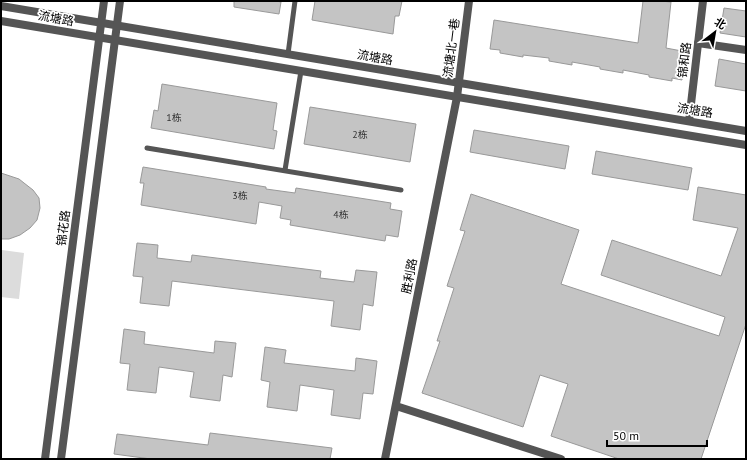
<svg xmlns="http://www.w3.org/2000/svg" width="747" height="460" font-family="'PT Sans','Noto Sans SC',sans-serif">
	<rect width="100%" height="100%" fill="#fff"/>
	<polygon fill="#dcdcdc" points="2,250 24,253 19,299 1,297 1,260"/>
	<g fill="#c4c4c4" stroke="#999">
		<polygon points="234,1 276,1 281,2 279,14 234,7"/>
		<polygon points="315,1 402,1 399,16 395,16 393,34 312,20"/>
		<polygon points="643,1 660,1 671,2 666,48 687,52 682,80 672,78 672,81 649,77 649,75 623,70 623,73 600,69 600,67 572,62 572,65 549,61 549,58 523,55 523,57 500,53 500,50 490,49 494,20 638,43"/>
		<polygon points="724,8 746,11 746,37 720,33"/>
		<polygon points="719,59 746,64 746,91 715,86"/>
		<polygon points="162,84 277,103 273,130 277,131 274,149 151,128 154,110 158,111"/>
		<polygon points="310,107 416,124 410,162 304,144"/>
		<polygon points="474,130 569,146 565,169 470,152"/>
		<polygon points="596,151 692,168 688,190 592,174"/>
		<polygon points="143,167 266,187 266,189 295,193 296,188 391,203 390,209 402,211 398,237 386,235 385,241 290,225 291,220 280,218 282,206 259,202 256,224 141,205 144,183 140,183"/>
		<polygon points="1,173 19,179 24,183 33,190 39,198 40,208 37,220 30,228 20,235 9,239 1,239"/>
		<polygon points="698,187 746,195 746,324 701,459 619,459 551,436 568,384 540,375 523,427 422,393 440,341 437,341 454,288 447,286 465,231 460,230 471,194 579,230 561,284 719,336 725,317 601,275 612,240 721,276 738,228 693,220"/>
		<polygon points="137,243 158,245 157,258 191,262 192,255 321,271 320,278 354,282 356,270 377,272 373,306 363,304 360,330 331,326 334,301 172,281 169,306 140,303 143,277 133,276"/>
		<polygon points="124,329 145,332 144,344 214,353 215,341 236,343 232,377 223,375 220,401 190,397 194,372 159,367 156,393 127,390 130,364 120,363"/>
		<polygon points="265,347 286,350 284,363 355,371 356,358 377,361 373,394 363,393 360,419 331,415 334,390 300,385 297,411 267,407 270,382 261,380"/>
		<polygon points="210,433 332,448 330,459 151,459 114,454 117,434 208,445"/>
	</g>
	<g fill="none" stroke-linecap="round" stroke-linejoin="round">
		<g stroke="#555" stroke-width="5">
			<polyline points="288,54 295,1"/>
			<polyline points="147,148 401,190"/>
			<polyline points="285,170 301,71"/>
		</g>
		<g stroke="#555" stroke-width="8">
			<polyline points="698,43 746,50"/>
			<polyline points="689,121 703,1"/>
			<polyline points="396,406 561,459"/>
			<polyline points="385,459 457,97 469,1"/>
		</g>
		<g stroke="#555" stroke-width="8">
			<polyline points="1,6 746,131"/>
			<polyline points="1,21 746,145"/>
			<polyline points="45,459 104,1"/>
			<polyline points="61,459 120,1"/>
		</g>
	</g>
	<g text-anchor="middle" dominant-baseline="central" stroke-width="3.5" stroke-linejoin="round" paint-order="stroke">
		<g font-size="10" fill="#313131">
			<text x="174" y="117">1栋</text>
			<text x="360" y="134">2栋</text>
			<text x="240" y="195">3栋</text>
			<text x="341" y="214">4栋</text>
		</g>
		<g font-size="12" fill="#000" stroke="#fff">
			<text transform="translate(56 18) rotate(10)">流塘路</text>
			<text transform="translate(451 48) rotate(-83)">流塘北一巷</text>
			<text transform="translate(375 57) rotate(10)">流塘路</text>
			<text transform="translate(684 60) rotate(-83)">锦和路</text>
			<text transform="translate(695 110) rotate(9)">流塘路</text>
			<text transform="translate(63 228) rotate(-83)">锦花路</text>
			<text transform="translate(409 276) rotate(-79)">胜利路</text>
		</g>
	</g>
	<rect width="747" height="460" fill="none" stroke="#000000" stroke-width="4"/>
	<g transform="translate(715 32) rotate(31)" stroke="#ffffff" stroke-width="3" paint-order="stroke">
	<path d="M0-3L7 15L0 10L-7 15Z" fill="#000000"/>
	<text y="-6" font-size="11" font-weight="bold" text-anchor="middle" fill="#000000">北</text>
	</g>
	<path d="M607 440v6h100v-6" fill="none" stroke="#000000" stroke-width="2"/>
	<text x="613" y="440" font-size="12" fill="#000000" stroke="#ffffff" stroke-width="3" paint-order="stroke">50 m</text>
</svg>
